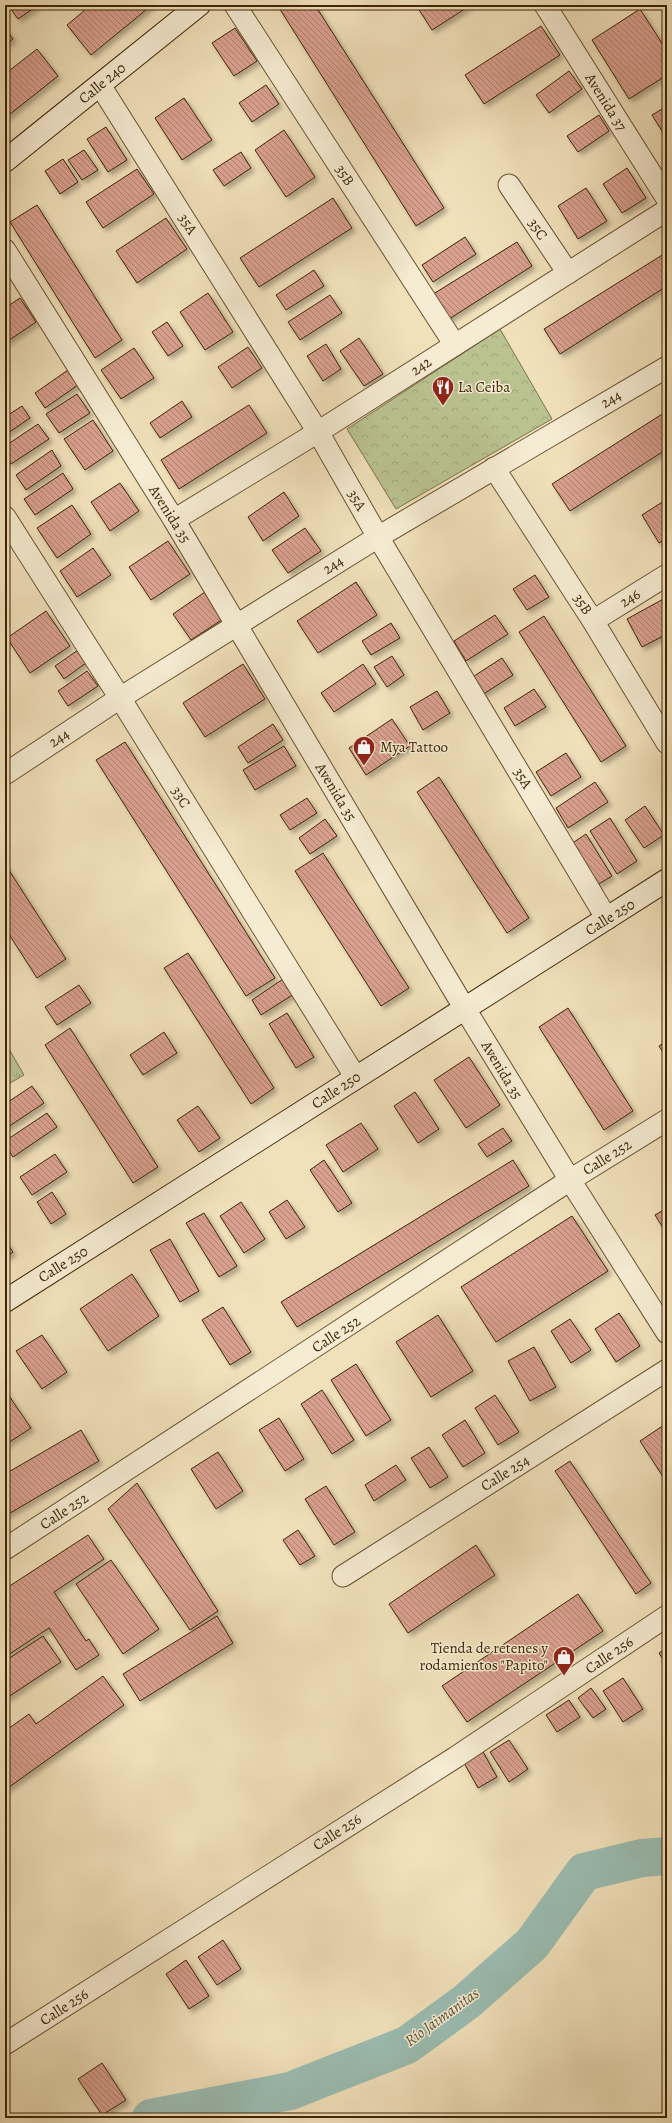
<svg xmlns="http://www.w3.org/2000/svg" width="672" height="2123" font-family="Alegreya,serif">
	<defs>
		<pattern id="grass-tufts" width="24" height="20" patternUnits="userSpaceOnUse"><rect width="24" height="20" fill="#bac390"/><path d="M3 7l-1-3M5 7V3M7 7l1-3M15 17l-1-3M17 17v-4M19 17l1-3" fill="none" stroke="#a1a77b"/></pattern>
		<pattern id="forest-crowns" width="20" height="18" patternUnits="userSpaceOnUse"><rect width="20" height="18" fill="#bac390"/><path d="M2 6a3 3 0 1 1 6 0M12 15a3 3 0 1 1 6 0" fill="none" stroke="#a1a77b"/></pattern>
		<pattern id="building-back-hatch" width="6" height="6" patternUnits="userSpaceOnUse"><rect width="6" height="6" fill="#d9a08f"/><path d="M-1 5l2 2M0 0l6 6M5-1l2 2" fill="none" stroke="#b18273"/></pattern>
		<filter id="shadow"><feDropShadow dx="3.5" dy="3.5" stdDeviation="2" flood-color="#0004"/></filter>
	</defs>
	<rect width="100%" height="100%" fill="#f1e1bb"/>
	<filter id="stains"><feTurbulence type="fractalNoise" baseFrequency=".005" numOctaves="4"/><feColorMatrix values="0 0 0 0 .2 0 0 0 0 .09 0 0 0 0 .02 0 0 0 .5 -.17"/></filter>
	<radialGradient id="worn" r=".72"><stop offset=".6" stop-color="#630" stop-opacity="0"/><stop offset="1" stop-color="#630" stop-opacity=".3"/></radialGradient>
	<polygon fill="url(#grass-tufts)" stroke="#7c744a" points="5,1042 24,1075 5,1086"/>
	<polygon fill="url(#forest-crowns)" stroke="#7c744a" points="500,329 552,419 396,509 347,429"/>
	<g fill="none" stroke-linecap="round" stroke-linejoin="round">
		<polyline stroke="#9bbdb2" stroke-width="38" points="151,2118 290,2091 407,2045 466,2002 532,1944 584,1872 642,1858 667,1856"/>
	</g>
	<g fill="url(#building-back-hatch)" stroke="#3d2404" filter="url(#shadow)">
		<polygon points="8,5 36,5 37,6 18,19"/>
		<polygon points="91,5 152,5 91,55 67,25"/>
		<polygon points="279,5 315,5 444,208 416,226 278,6"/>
		<polygon points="416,5 471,5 432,30"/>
		<polygon points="640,9 667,51 667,75 629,99 592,40"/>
		<polygon points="541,26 560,55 484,104 465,75"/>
		<polygon points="5,28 13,39 5,45"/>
		<polygon points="235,28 257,61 234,76 212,43"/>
		<polygon points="37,49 58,76 5,118 5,74"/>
		<polygon points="569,71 582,89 549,113 536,95"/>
		<polygon points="266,85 279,104 252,122 239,103"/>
		<polygon points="184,98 212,140 182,160 155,118"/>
		<polygon points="667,106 667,139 652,115"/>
		<polygon points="599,115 609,131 578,152 567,136"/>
		<polygon points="106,127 127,160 108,172 87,139"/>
		<polygon points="284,130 315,177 286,197 255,150"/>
		<polygon points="84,150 98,170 82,180 68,160"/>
		<polygon points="241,152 251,168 224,186 213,170"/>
		<polygon points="63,159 78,182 60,194 45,171"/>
		<polygon points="627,168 646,198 622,213 603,184"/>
		<polygon points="137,169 154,194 103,228 86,202"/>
		<polygon points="586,188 607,221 578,239 558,206"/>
		<polygon points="333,198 352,228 259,287 240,258"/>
		<polygon points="37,205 122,340 95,358 10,222"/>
		<polygon points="166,218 187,249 137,283 116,251"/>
		<polygon points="465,237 476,254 433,282 422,265"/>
		<polygon points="517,242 532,266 446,321 430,296"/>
		<polygon points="667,252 667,286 560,354 544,329"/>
		<polygon points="314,270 324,286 286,310 276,295"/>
		<polygon points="208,293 233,332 205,350 180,312"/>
		<polygon points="330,295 342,313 300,340 288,322"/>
		<polygon points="20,298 36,322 5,343 5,308"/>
		<polygon points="167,322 183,346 168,356 152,332"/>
		<polygon points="359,338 383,374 364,386 340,351"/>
		<polygon points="326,344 341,369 323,381 307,356"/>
		<polygon points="248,347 262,368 232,388 218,367"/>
		<polygon points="134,348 154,378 121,399 101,370"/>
		<polygon points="68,370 78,385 45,408 35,393"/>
		<polygon points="77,394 90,413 59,433 46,414"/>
		<polygon points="182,401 192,417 160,438 150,423"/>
		<polygon points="249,405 267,433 179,489 161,460"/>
		<polygon points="22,406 30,418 5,435 5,417"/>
		<polygon points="667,411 667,449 570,511 552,484"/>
		<polygon points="93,420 113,451 85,470 64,439"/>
		<polygon points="38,424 49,439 11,464 5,455 5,446"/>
		<polygon points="52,450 61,466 26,490 16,475"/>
		<polygon points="63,473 73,489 35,515 24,499"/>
		<polygon points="120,483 139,511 110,531 91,502"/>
		<polygon points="284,492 299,516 263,541 248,517"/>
		<polygon points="667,499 667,538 659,543 642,515"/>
		<polygon points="72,505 91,534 57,558 37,528"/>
		<polygon points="305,528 321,551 288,573 272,550"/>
		<polygon points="168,541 190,574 151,600 129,567"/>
		<polygon points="93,548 111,575 77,597 60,571"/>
		<polygon points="535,575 549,597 527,610 513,589"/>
		<polygon points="356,582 377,615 318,653 297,621"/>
		<polygon points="205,592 223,619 191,640 173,614"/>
		<polygon points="667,597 667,634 642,647 627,619"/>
		<polygon points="46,611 70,646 30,673 7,638"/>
		<polygon points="495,615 508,634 466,661 454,641"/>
		<polygon points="544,616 626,746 601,762 519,632"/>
		<polygon points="391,623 400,638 371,655 362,641"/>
		<polygon points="78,650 86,663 64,679 55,666"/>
		<polygon points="392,656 404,675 387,687 374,667"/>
		<polygon points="502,658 513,675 482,695 471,678"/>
		<polygon points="243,664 265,699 205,737 183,703"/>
		<polygon points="363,664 376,684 334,712 321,693"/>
		<polygon points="87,671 98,686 68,706 58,691"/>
		<polygon points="534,689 546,707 515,726 504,708"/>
		<polygon points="437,691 450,713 423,730 410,707"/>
		<polygon points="392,719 410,746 366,775 349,748"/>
		<polygon points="273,724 283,740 248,763 238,747"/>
		<polygon points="125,742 275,978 246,996 96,760"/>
		<polygon points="284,746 296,766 255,790 243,770"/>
		<polygon points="566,753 581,777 551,796 536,772"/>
		<polygon points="439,777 529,918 507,933 417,792"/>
		<polygon points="595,782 608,802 568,828 556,808"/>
		<polygon points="307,798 317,813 290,830 280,815"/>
		<polygon points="645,806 664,835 644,848 625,820"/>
		<polygon points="610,818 637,861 617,874 590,831"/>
		<polygon points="325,819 337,836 310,854 299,838"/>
		<polygon points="586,834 612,876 597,885 571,844"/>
		<polygon points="323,853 409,988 381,1006 295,871"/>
		<polygon points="5,864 66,959 37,978 5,928"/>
		<polygon points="188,953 274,1088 251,1104 164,968"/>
		<polygon points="283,979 294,994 261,1015 252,1000"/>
		<polygon points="79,985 91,1003 57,1025 45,1007"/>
		<polygon points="568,1008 633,1111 604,1130 539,1027"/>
		<polygon points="287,1013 314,1057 296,1068 269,1024"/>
		<polygon points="70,1028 158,1167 133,1183 45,1045"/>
		<polygon points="164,1032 177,1053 143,1075 130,1055"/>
		<polygon points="667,1041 667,1058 659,1046"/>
		<polygon points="469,1057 500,1105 466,1128 434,1080"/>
		<polygon points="32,1086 44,1103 5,1129 5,1104"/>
		<polygon points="415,1092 439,1129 418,1143 394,1106"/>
		<polygon points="198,1106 220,1138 199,1152 177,1120"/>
		<polygon points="47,1113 57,1127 13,1157 5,1145 5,1141"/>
		<polygon points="361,1123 378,1149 343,1172 326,1145"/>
		<polygon points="503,1128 512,1141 487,1157 478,1144"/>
		<polygon points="55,1154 67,1172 32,1195 20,1177"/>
		<polygon points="324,1160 352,1203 338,1212 310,1170"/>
		<polygon points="513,1160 529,1186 297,1327 281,1302"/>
		<polygon points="52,1192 66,1214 51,1224 37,1202"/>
		<polygon points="287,1200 305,1227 286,1239 269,1212"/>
		<polygon points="241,1202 265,1239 244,1253 220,1216"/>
		<polygon points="667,1208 667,1234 655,1215"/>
		<polygon points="204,1213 237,1266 219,1277 186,1223"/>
		<polygon points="572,1216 608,1271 496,1342 461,1287"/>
		<polygon points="170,1239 199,1291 180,1302 150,1250"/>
		<polygon points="5,1240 13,1252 5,1258"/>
		<polygon points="132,1274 159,1316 108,1351 80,1309"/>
		<polygon points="223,1307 251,1352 230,1365 202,1320"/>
		<polygon points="619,1313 640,1346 616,1362 595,1329"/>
		<polygon points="438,1315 473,1371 431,1397 396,1342"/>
		<polygon points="570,1319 591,1350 571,1363 551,1331"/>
		<polygon points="42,1335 67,1372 42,1389 16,1351"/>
		<polygon points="534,1347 556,1387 530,1401 508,1361"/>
		<polygon points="356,1364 391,1420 366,1436 331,1380"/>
		<polygon points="5,1390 31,1428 5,1445"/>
		<polygon points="322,1390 354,1440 332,1454 301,1404"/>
		<polygon points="495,1395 519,1432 498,1445 475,1408"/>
		<polygon points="279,1418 304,1459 285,1471 259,1430"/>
		<polygon points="465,1420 485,1453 463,1467 442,1435"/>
		<polygon points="664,1425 667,1429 667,1483 640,1441"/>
		<polygon points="81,1430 99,1461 5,1516 5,1474"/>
		<polygon points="429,1447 448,1477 430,1488 411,1458"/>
		<polygon points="218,1452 243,1491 216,1509 191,1469"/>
		<polygon points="570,1461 651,1583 636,1594 555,1471"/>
		<polygon points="396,1465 406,1480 374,1501 365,1485"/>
		<polygon points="137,1483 218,1611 190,1630 108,1509"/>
		<polygon points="326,1486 355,1532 334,1545 305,1499"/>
		<polygon points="298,1530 315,1556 300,1565 283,1540"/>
		<polygon points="88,1535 104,1559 54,1592 86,1641 89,1639 99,1655 76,1670 49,1628 5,1657 5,1589"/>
		<polygon points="476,1545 495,1575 408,1633 389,1604"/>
		<polygon points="111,1560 159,1629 123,1654 76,1584"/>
		<polygon points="578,1594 603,1631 467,1722 442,1686"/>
		<polygon points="217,1616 233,1643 140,1701 123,1674"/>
		<polygon points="43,1636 61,1662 5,1699 5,1661"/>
		<polygon points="667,1648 667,1666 659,1653"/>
		<polygon points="103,1676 124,1705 5,1790 5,1731 29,1714 36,1724"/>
		<polygon points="623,1678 643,1709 623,1722 603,1691"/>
		<polygon points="591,1688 606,1709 593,1718 578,1698"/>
		<polygon points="569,1700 580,1717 557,1732 546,1715"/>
		<polygon points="509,1740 528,1769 509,1782 490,1752"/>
		<polygon points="482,1750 497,1777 478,1788 463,1761"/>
		<polygon points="223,1940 241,1969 217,1985 198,1957"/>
		<polygon points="186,1960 209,1996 189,2009 166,1974"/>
		<polygon points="102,2063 126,2100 102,2115 78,2079"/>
	</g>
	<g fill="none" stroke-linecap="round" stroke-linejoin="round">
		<g stroke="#6a5332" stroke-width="23">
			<g id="street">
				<polyline points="235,5 455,345"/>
				<polyline points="545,5 667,199"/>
				<polyline points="100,85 318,432 378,537 607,919"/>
				<polyline points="509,185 568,273"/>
				<polyline points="5,250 174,520 465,1009 570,1180 667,1333"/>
				<polyline points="494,468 593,621 667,743"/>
				<polyline points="5,517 120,698 356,1078"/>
				<polyline points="174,520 318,432 667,210"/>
				<polyline points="593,621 667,575"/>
				<polyline points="5,774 120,698 378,537 667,367"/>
				<polyline points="5,1549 570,1180 667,1120"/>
				<polyline points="343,1576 667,1370"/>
				<polyline points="5,2044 456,1757 667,1616"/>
			</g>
		</g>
		<g stroke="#3d2404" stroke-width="24">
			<g id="secondary">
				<polyline points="5,161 199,5"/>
				<polyline points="5,1301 667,880"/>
			</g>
		</g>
		<use href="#street" stroke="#f6ecd3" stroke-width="21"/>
		<use href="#secondary" stroke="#f6ecd3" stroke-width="22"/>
	</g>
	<defs>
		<g id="restaurant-pin" transform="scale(1.15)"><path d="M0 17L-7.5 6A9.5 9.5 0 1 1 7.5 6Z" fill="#8f2418" stroke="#f6ecd3"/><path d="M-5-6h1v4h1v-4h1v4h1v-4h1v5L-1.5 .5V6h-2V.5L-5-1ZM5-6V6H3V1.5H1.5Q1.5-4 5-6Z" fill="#fff"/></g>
		<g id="shop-pin" transform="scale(1.15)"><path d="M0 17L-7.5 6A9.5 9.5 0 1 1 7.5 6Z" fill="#8f2418" stroke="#f6ecd3"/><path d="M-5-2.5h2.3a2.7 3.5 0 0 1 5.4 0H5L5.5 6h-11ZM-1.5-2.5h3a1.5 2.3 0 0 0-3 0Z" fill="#fff"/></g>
	</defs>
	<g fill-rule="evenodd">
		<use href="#restaurant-pin" x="443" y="387"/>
		<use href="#shop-pin" x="364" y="747"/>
		<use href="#shop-pin" x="564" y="1657"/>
	</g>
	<g text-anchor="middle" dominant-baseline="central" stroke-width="3" stroke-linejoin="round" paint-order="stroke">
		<g font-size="15" fill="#3d2404" stroke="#f6ecd3">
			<text transform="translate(102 83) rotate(-39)">Calle 240</text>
			<text transform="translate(606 102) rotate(58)">Avenida 37</text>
			<text transform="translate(345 175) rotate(57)">35B</text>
			<text transform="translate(188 224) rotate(58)">35A</text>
			<text transform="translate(538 229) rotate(56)">35C</text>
			<text transform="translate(421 366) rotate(-33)">242</text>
			<text transform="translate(611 399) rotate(-30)">244</text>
			<text transform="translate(357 500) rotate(60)">35A</text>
			<text transform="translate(170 514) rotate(58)">Avenida 35</text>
			<text transform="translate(333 565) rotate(-33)">244</text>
			<text transform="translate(630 598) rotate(-32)">246</text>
			<text transform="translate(583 604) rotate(57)">35B</text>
			<text transform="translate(59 738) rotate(-33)">244</text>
			<text transform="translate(523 778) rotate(59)">35A</text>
			<text transform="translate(336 792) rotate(59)">Avenida 35</text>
			<text transform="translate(181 797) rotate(58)">33C</text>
			<text transform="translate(610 917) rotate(-32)">Calle 250</text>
			<text transform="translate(502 1070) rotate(59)">Avenida 35</text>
			<text transform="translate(336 1090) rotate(-33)">Calle 250</text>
			<text transform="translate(607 1157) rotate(-32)">Calle 252</text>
			<text transform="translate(63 1264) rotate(-32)">Calle 250</text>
			<text transform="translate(336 1334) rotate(-33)">Calle 252</text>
			<text transform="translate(505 1473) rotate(-32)">Calle 254</text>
			<text transform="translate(64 1511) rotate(-33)">Calle 252</text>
			<text transform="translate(609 1655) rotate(-34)">Calle 256</text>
			<text transform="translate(337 1832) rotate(-33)">Calle 256</text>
			<text transform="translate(64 2007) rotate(-33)">Calle 256</text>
		</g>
		<g font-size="15" fill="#3d2404" stroke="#f6ecd3" text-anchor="start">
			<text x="458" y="387">La Ceiba</text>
			<text x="380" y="747">Mya Tattoo</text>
			<text x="548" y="1648" text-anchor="end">Tienda de retenes y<tspan x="548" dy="17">rodamientos "Papito"</tspan></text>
		</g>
		<g font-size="16" font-style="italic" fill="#595238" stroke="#f6ecd3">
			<text transform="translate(442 2017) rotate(-36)">Río Jaimanitas</text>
		</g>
	</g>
	<rect width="672" height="2123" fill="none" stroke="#f1e1bb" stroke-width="20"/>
	<rect x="6" y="6" width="660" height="2111" fill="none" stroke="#3d2404" stroke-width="2"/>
	<rect x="10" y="10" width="652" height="2103" fill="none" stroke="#3d2404"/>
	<rect width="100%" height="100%" filter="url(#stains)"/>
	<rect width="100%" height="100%" fill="url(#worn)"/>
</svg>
